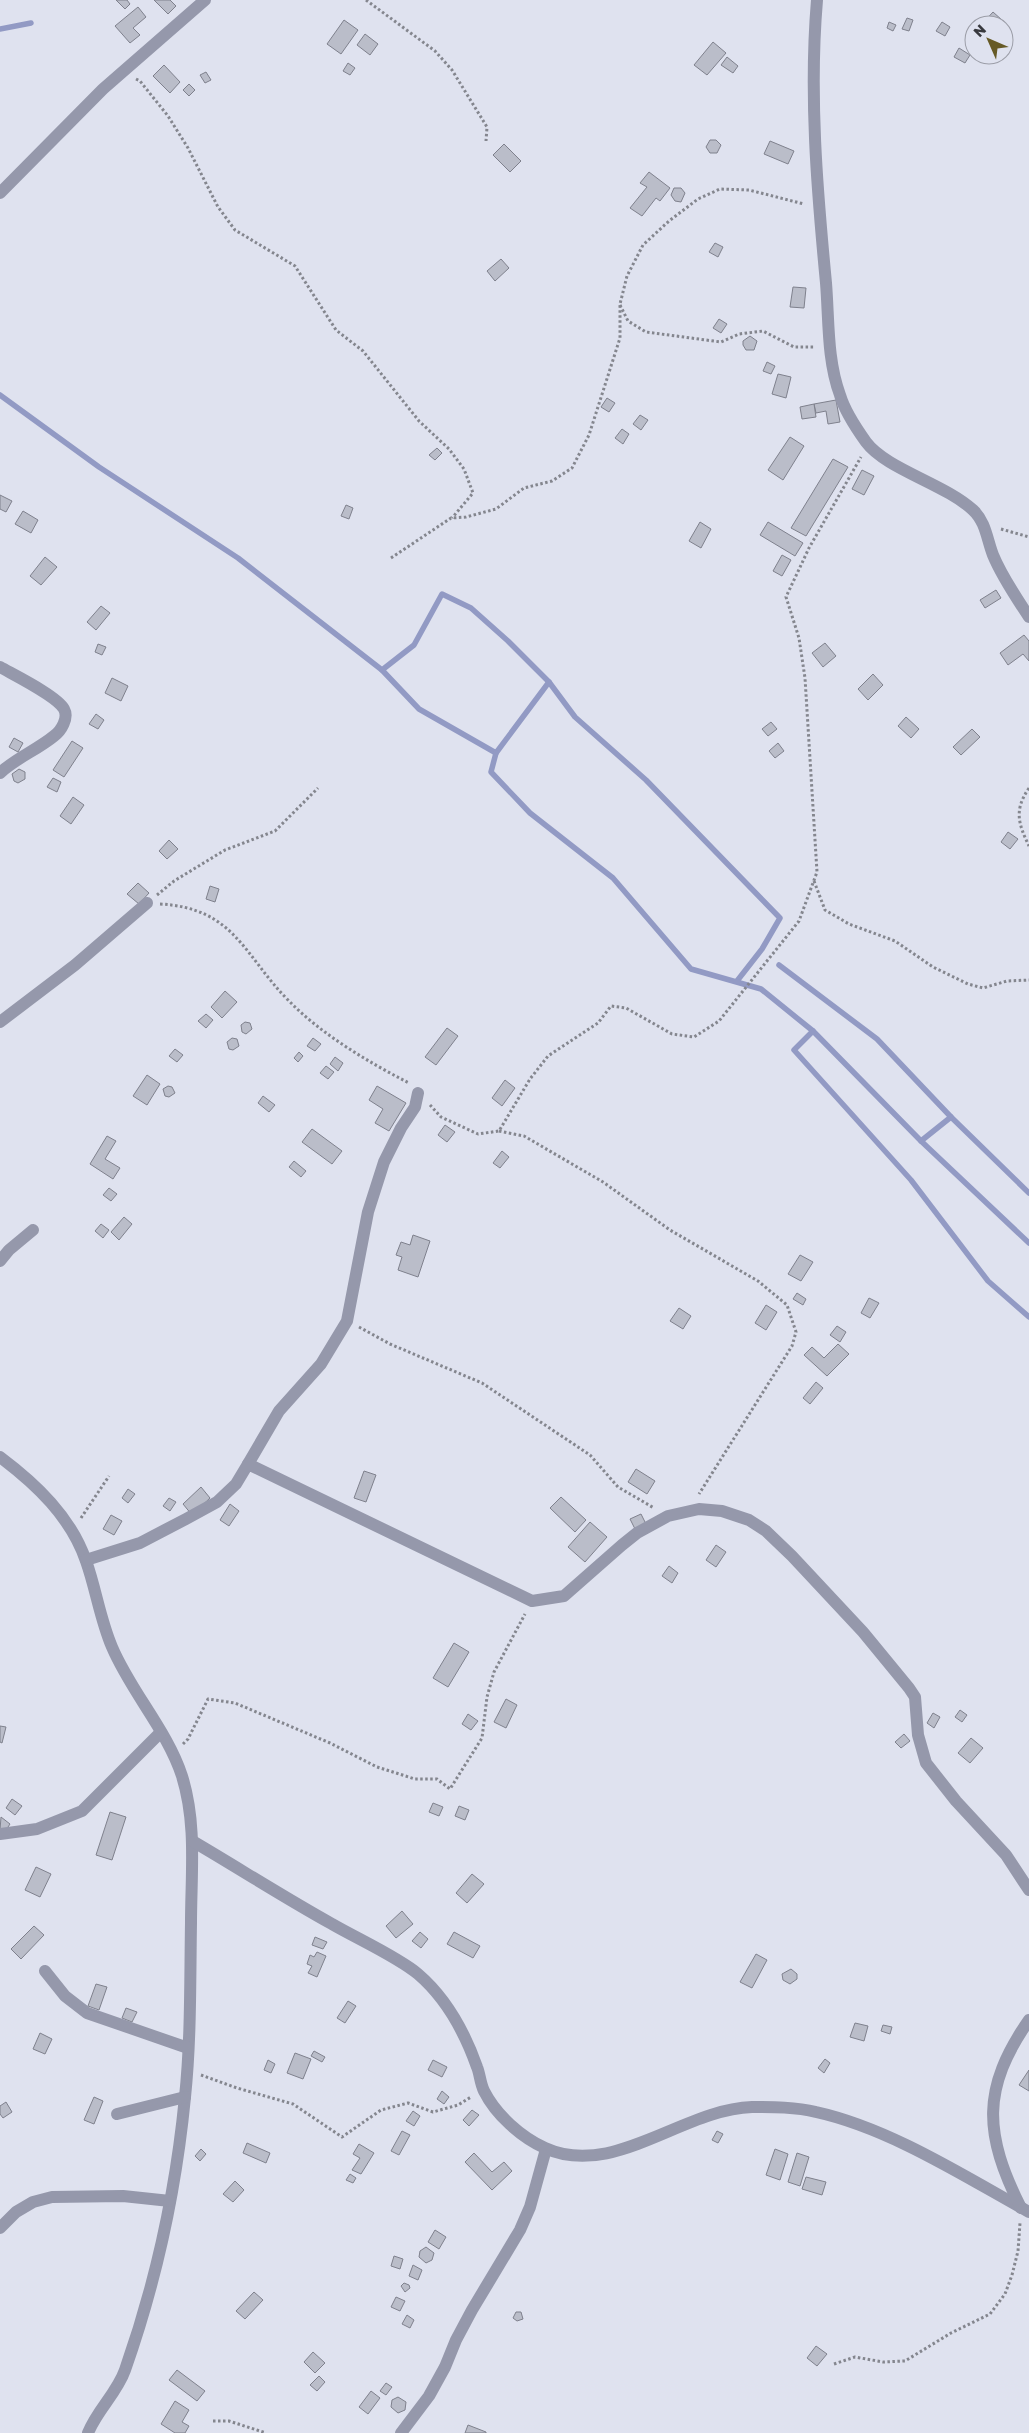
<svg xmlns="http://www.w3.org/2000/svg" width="1029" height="2433" font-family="'Golos Text',sans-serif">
	<rect width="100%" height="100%" fill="#dfe2ef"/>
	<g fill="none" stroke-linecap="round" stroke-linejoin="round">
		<g stroke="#929ac4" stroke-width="5.5">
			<polyline points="0,29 31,23"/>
			<polyline points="0,395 99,467 238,558 382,670 414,645 442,594 471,608 508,641 549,682 575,717 646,780 780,918 762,949 737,981"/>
			<polyline points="382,670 419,709 496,753 549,682"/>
			<polyline points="496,753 491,772 530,813 613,878 691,969 761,989 813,1031 921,1141 1029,1243"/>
			<polyline points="779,965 877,1039 951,1117 1029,1193"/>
			<polyline points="813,1031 794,1050 911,1180 988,1281 1029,1317"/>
			<polyline points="921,1141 951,1117"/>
		</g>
	</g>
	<g fill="#babdc9" stroke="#7f818d">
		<polygon points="116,0 127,0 130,4 125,9"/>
		<polygon points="154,0 170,0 176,6 168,14"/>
		<polygon points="138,7 146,17 133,28 140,35 130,43 115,26"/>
		<polygon points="993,12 1002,20 998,25 981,25"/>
		<polygon points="907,18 913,20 909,31 902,29"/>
		<polygon points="344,20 358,30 341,54 327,44"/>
		<polygon points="889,22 896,25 893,31 887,28"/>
		<polygon points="942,22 950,27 945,36 936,31"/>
		<polygon points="365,34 378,44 370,55 357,45"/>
		<polygon points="713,42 726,53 707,75 694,65"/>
		<polygon points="959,48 970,55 965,63 954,57"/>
		<polygon points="727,57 738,66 733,73 721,65"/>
		<polygon points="348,63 355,68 350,75 343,71"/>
		<polygon points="164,65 180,82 170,93 153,76"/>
		<polygon points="206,72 211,80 205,83 200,75"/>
		<polygon points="189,84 195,90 189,96 183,90"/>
		<polygon points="710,140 716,140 721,145 717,153 710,153 706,147"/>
		<polygon points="770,141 794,151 788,164 764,154"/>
		<polygon points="504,144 521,161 510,172 493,155"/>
		<polygon points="649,172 670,188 660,201 656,198 642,216 630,208 647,187 640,183"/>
		<polygon points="674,188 681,188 685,193 681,202 675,201 671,195"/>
		<polygon points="715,243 723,247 718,257 709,252"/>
		<polygon points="501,259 509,268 495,281 487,271"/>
		<polygon points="793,287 806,288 804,308 790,307"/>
		<polygon points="719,319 727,324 721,333 713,328"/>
		<polygon points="750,336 757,341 754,350 746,350 743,345 743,341"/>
		<polygon points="767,362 775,366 771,374 763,371"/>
		<polygon points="778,374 791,377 786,398 772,394"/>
		<polygon points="607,398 615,403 609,412 601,407"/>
		<polygon points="836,400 840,422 828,424 826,411 816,413 814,404"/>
		<polygon points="814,404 816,417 802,419 800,407"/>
		<polygon points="640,415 648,420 641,430 633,424"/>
		<polygon points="622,429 629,434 623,444 615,438"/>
		<polygon points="790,437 804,446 783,480 768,470"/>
		<polygon points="437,448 442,453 435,460 429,455"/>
		<polygon points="833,459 848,467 806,536 791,528"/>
		<polygon points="862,470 874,476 864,495 852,489"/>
		<polygon points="0,495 12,501 6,512 0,509"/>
		<polygon points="346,505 353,508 349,519 341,516"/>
		<polygon points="23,511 38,520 31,533 15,524"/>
		<polygon points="700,522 711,529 701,548 689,541"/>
		<polygon points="768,522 803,543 795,556 760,535"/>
		<polygon points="782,555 791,560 782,576 773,571"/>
		<polygon points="45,557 57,567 41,585 30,576"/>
		<polygon points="996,590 1001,598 985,608 980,600"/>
		<polygon points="101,606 110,613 96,630 87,622"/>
		<polygon points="1024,635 1029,641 1029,661 1023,654 1008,665 1000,653"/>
		<polygon points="825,643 836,656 823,667 812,653"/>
		<polygon points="98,644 106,647 102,655 95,652"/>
		<polygon points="873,674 883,685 868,700 858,689"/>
		<polygon points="112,678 128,686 121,701 105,693"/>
		<polygon points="96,714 104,720 98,729 89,724"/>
		<polygon points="906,717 919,729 911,738 898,726"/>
		<polygon points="771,722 777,729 768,736 762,729"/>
		<polygon points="972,729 980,737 961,755 953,747"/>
		<polygon points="14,738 23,743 18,752 9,747"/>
		<polygon points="72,741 83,748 64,777 53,770"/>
		<polygon points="778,743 784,751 775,758 769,751"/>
		<polygon points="19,769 25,772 25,779 18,783 14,781 12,774"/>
		<polygon points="53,778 61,782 57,792 47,787"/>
		<polygon points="73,797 84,805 71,824 60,816"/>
		<polygon points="1008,832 1018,839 1010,849 1001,842"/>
		<polygon points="169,840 178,849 167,859 159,851"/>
		<polygon points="138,883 149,893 139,904 127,894"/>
		<polygon points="210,886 219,889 215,902 206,899"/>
		<polygon points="225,991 237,1002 222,1018 211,1007"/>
		<polygon points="206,1014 213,1020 206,1028 198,1021"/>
		<polygon points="245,1022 250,1023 252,1029 246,1034 242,1032 241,1025"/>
		<polygon points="447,1028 458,1036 436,1065 425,1057"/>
		<polygon points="232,1038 237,1039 239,1046 233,1050 229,1049 227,1042"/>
		<polygon points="313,1038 321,1044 315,1051 307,1046"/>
		<polygon points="175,1049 183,1055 177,1062 169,1056"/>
		<polygon points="299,1052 303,1056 298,1062 294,1058"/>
		<polygon points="335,1057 343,1063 338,1071 330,1064"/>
		<polygon points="326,1066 334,1072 328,1079 320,1073"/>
		<polygon points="147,1075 160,1084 147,1105 133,1096"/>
		<polygon points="505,1080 515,1088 502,1106 492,1098"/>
		<polygon points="168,1086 172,1087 175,1093 169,1097 165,1096 163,1089"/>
		<polygon points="377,1086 406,1103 389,1131 375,1123 383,1109 369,1100"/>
		<polygon points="263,1096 275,1105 269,1112 258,1103"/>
		<polygon points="445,1125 455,1132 447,1142 438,1135"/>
		<polygon points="312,1129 342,1151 332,1164 302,1142"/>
		<polygon points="107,1136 116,1141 105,1159 120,1168 113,1179 90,1164"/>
		<polygon points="502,1151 509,1157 500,1168 493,1163"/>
		<polygon points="294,1161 306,1171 301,1177 289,1167"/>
		<polygon points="109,1188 117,1194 111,1201 103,1195"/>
		<polygon points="124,1217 132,1224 119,1240 111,1232"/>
		<polygon points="101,1224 109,1230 103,1238 95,1231"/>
		<polygon points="413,1235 430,1241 418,1277 398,1270 402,1257 396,1255 401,1242 410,1245"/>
		<polygon points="800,1255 813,1262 801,1281 788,1274"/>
		<polygon points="797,1293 806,1299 803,1305 793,1299"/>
		<polygon points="869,1298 879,1303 870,1318 861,1313"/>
		<polygon points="766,1305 777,1312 766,1330 755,1323"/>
		<polygon points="679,1308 691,1316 683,1329 670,1321"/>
		<polygon points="837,1326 846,1332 840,1342 830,1335"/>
		<polygon points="838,1344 849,1354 827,1376 804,1355 812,1347 824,1358"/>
		<polygon points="816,1382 823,1388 810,1404 803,1398"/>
		<polygon points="636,1469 655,1481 647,1494 628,1482"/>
		<polygon points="364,1471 376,1475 366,1502 354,1498"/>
		<polygon points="201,1487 210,1498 192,1515 183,1504"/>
		<polygon points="128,1489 135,1494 128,1503 122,1498"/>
		<polygon points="561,1497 586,1520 575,1532 550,1508"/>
		<polygon points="169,1498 176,1502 170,1511 163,1506"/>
		<polygon points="230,1504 239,1511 229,1526 220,1520"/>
		<polygon points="641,1514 646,1524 635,1529 630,1519"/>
		<polygon points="111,1515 122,1521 114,1535 103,1529"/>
		<polygon points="590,1522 607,1537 585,1562 568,1547"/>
		<polygon points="716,1545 726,1552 716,1567 706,1560"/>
		<polygon points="669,1566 678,1573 672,1583 662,1576"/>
		<polygon points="454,1643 469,1652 448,1687 433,1678"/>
		<polygon points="506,1699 517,1705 506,1728 494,1722"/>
		<polygon points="960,1710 967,1715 962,1722 955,1717"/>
		<polygon points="933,1713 940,1717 934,1728 927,1723"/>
		<polygon points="468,1714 478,1721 471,1730 462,1724"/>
		<polygon points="0,1726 6,1727 2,1743 0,1742"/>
		<polygon points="904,1734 910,1741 901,1748 895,1742"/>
		<polygon points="971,1738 983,1748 970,1763 958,1753"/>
		<polygon points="12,1799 22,1806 15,1815 6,1808"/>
		<polygon points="433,1803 443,1807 439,1816 429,1812"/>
		<polygon points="459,1806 469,1810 465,1820 455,1816"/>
		<polygon points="110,1812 126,1817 112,1860 96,1855"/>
		<polygon points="1,1817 10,1824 4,1833 0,1830"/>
		<polygon points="36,1867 51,1874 40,1897 25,1890"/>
		<polygon points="472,1874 484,1884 467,1903 456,1893"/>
		<polygon points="402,1911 413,1924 396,1938 386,1926"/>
		<polygon points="34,1926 44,1935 21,1959 11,1949"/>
		<polygon points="420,1932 428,1939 421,1948 412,1941"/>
		<polygon points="454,1932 480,1946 473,1958 447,1944"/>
		<polygon points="315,1937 327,1942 323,1949 312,1945"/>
		<polygon points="317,1952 326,1956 317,1977 308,1973 312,1966 307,1964 310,1955 314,1957"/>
		<polygon points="756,1954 767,1960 752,1988 740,1982"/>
		<polygon points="791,1969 797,1974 797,1979 790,1984 783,1980 782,1974"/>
		<polygon points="96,1984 107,1987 99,2010 88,2006"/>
		<polygon points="348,2001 356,2006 345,2023 337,2018"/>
		<polygon points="126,2008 137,2012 132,2022 122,2018"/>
		<polygon points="855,2023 868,2026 864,2041 850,2037"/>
		<polygon points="883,2025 892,2027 890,2034 881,2031"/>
		<polygon points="40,2033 52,2039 45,2054 33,2049"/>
		<polygon points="314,2051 325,2057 322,2062 311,2056"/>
		<polygon points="295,2053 311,2059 303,2079 287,2073"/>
		<polygon points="825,2059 830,2063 824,2073 818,2068"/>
		<polygon points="268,2060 275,2064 271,2073 264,2070"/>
		<polygon points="433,2060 447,2067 442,2077 428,2070"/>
		<polygon points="1029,2070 1029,2091 1019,2085"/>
		<polygon points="442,2091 449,2097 444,2104 437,2099"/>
		<polygon points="94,2097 103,2101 94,2124 84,2120"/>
		<polygon points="6,2102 12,2112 3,2118 0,2114 0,2106"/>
		<polygon points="472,2110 479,2115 469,2126 463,2120"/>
		<polygon points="413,2111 420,2116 414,2126 406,2121"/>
		<polygon points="402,2131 410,2135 399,2155 391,2151"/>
		<polygon points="717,2131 723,2134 718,2143 712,2140"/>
		<polygon points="247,2143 270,2153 266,2163 243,2153"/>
		<polygon points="359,2144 374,2153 361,2174 352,2170 360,2158 353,2154"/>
		<polygon points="201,2149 206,2154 200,2161 195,2156"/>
		<polygon points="775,2149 788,2154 780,2180 766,2175"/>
		<polygon points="474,2153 492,2172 504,2162 512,2171 492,2190 465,2162"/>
		<polygon points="797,2153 809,2157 800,2186 788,2182"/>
		<polygon points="350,2174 356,2178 353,2183 346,2180"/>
		<polygon points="806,2177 826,2182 822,2195 802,2189"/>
		<polygon points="235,2181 244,2190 233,2202 223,2194"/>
		<polygon points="435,2230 446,2237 439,2249 428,2242"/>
		<polygon points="426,2247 434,2253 432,2260 426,2263 419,2257 420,2251"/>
		<polygon points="394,2256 403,2259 400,2269 391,2266"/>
		<polygon points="413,2265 422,2270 418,2280 409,2276"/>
		<polygon points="404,2283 409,2285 410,2288 405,2292 401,2286"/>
		<polygon points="254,2292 263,2300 245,2319 236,2311"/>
		<polygon points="396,2297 405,2301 400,2311 391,2307"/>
		<polygon points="516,2312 521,2312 523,2319 517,2321 513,2318"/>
		<polygon points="407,2315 414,2320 410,2328 402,2324"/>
		<polygon points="816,2346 827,2354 817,2366 807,2358"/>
		<polygon points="313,2352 325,2363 315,2373 304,2362"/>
		<polygon points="177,2370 205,2391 197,2401 169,2380"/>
		<polygon points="319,2376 325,2382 317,2391 310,2385"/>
		<polygon points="386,2383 392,2387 386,2395 380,2391"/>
		<polygon points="371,2391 380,2398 368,2414 359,2407"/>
		<polygon points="398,2397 406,2402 405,2410 398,2413 391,2407 392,2400"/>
		<polygon points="175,2401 189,2410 182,2422 189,2426 185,2433 175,2433 161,2424"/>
		<polygon points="468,2425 486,2432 486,2433 465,2433"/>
	</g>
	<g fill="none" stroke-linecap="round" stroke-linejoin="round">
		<g stroke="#84868e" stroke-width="3" stroke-dasharray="2.5 2.5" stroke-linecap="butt">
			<polyline points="366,0 435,51 452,70 487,127 486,141"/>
			<polyline points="136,79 140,81 168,116 188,148 218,207 235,230 295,266 336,330 363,351 419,421 449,449 464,469 473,493 452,518"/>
			<polyline points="620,305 628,321 646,332 721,342 739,334 763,331 794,347 814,347"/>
			<polyline points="1001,529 1029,537"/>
			<polyline points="391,558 451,518 466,517 496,509 524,488 552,481 572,468 589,435 620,338 620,304 627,276 643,245 669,221 698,199 720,189 749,190 804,204"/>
			<path d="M1029 788C1014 810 1018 823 1029 846"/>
			<polyline points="814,881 825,910 849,924 895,941 933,967 968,984 983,988 1007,981 1029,980"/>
			<polyline points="157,895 174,881 225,850 275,831 318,788"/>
			<path d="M160 904C235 908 244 956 289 1001 321 1034 368 1062 409 1083"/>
			<polyline points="430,1105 441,1117 478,1134 499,1131 530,1079 548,1056 598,1023 611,1006 626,1008 672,1034 694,1037 719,1021 799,921 817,872 805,678 799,638 786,597 809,548 861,457"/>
			<polyline points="499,1131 524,1136 603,1182 670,1230 758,1281 787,1305 796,1332 792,1346 699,1494"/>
			<polyline points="359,1327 390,1344 482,1383 590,1455 618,1487 654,1508"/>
			<polyline points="81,1518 109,1476"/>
			<polyline points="183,1744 188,1739 208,1699 235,1703 330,1743 377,1767 415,1779 437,1779 450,1789 482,1738 487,1697 494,1672 525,1614"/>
			<polyline points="201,2075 237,2088 293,2104 342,2137 381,2110 408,2103 433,2112 458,2105 471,2097"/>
			<polyline points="834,2364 855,2357 883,2362 905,2361 951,2333 990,2314 1005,2294 1012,2275 1018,2251 1020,2223"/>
			<polyline points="213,2421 229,2421 266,2433"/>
		</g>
		<g stroke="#9598ab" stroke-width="12">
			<path d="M817 0C809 94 817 189 826 283 829 320 827 360 840 395 845 412 856 428 866 442 886 469 945 484 973 510 986 522 987 540 993 555 1002 577 1016 597 1029 617"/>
			<polyline points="0,193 103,89 205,0"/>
			<path d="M0 667C14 675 57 696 64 709 69 718 61 731 54 736 37 750 16 758 0 773"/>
			<polyline points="0,1022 75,965 147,903"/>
			<polyline points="0,1261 9,1250 33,1230"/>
			<path d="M0 1457C36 1484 71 1517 86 1561 96 1589 100 1619 112 1647 131 1692 167 1730 182 1776 197 1824 191 1874 191 1923 190 1981 191 2040 185 2097 176 2190 156 2282 125 2370 117 2393 97 2410 88 2433"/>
			<polyline points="248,1464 279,1411 321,1364 347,1321 368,1212 384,1162 401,1128 415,1107 418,1093"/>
			<polyline points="86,1560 140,1543 186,1519 217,1502 236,1484 248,1464 532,1601 564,1596 622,1545 637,1533 668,1516 699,1509 722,1511 749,1520 766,1531 792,1556 863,1632 909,1688 915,1697 918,1735 926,1763 956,1801 1006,1855 1029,1890"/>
			<polyline points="0,1834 37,1829 82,1811 160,1733"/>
			<path d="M194 1842C240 1869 285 1898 332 1924 356 1938 398 1957 418 1974 446 1998 465 2033 477 2067 480 2074 480 2083 484 2091 496 2115 521 2137 545 2148 613 2179 683 2109 752 2107 773 2107 796 2107 816 2112 889 2128 964 2176 1029 2212"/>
			<polyline points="45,1971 65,1996 87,2013 188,2048"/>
			<polyline points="117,2114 185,2097"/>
			<path d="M1021 2208C984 2134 981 2089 1029 2020"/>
			<polyline points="0,2228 16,2212 33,2202 52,2197 123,2196 170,2201"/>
			<polyline points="401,2433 429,2396 445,2367 456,2340 472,2310 520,2230 530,2207 546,2149"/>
		</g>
	</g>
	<g transform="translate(989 40) rotate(315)"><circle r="24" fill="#dfe2ef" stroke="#9c9ea8"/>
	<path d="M0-4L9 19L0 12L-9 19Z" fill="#665a26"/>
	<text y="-8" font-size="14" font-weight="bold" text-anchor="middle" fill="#38393e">N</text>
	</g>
</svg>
